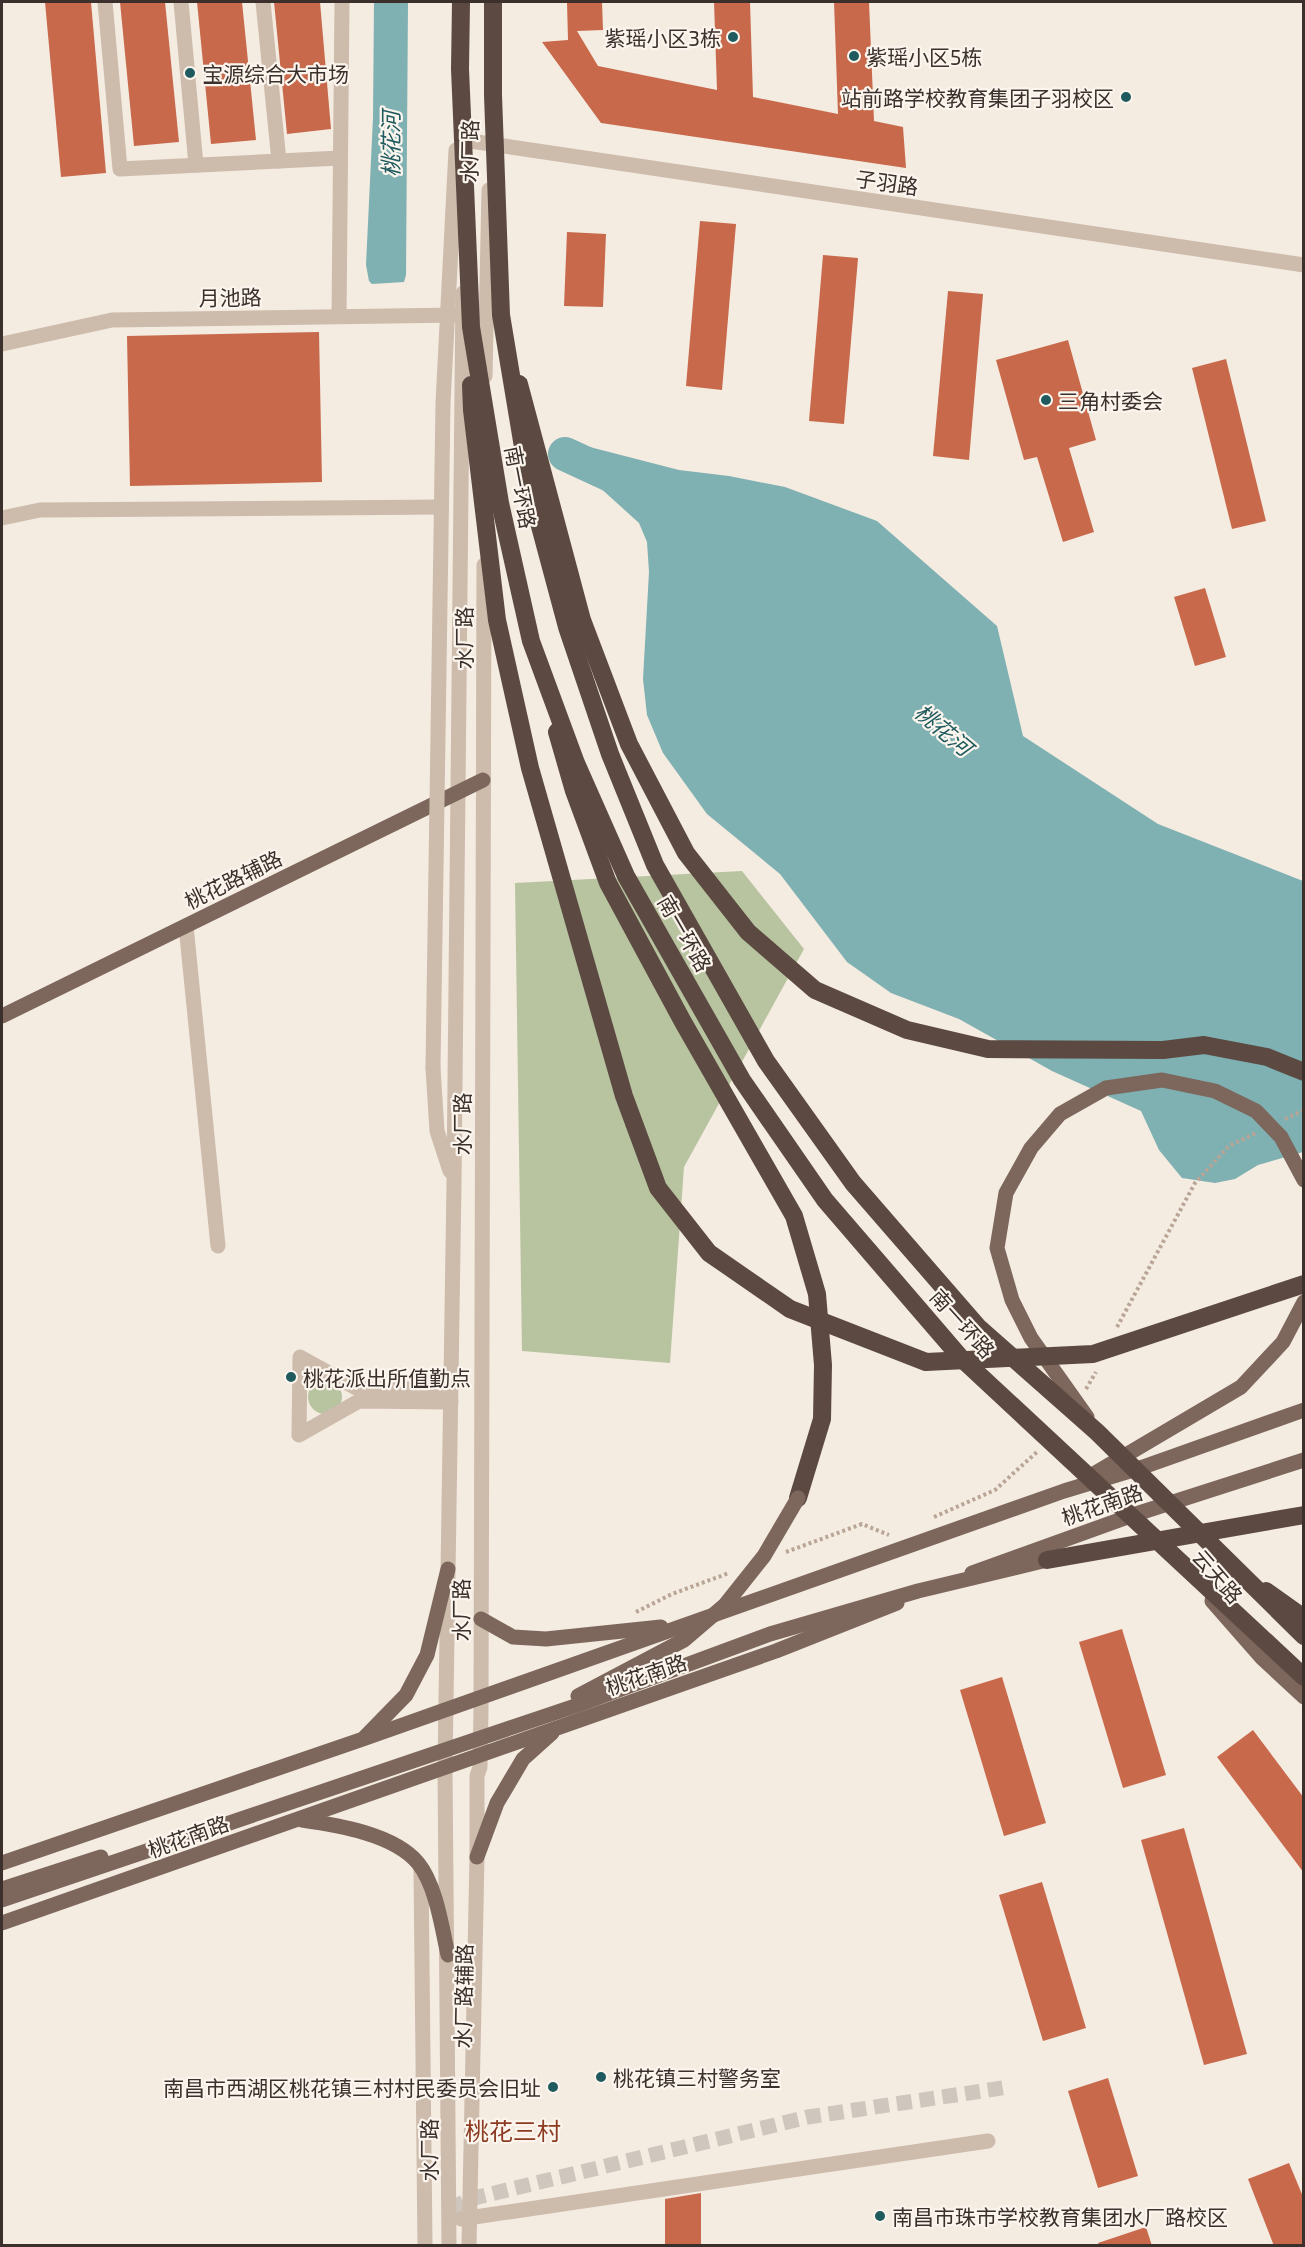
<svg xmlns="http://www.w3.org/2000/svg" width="1305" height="2247" font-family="'Exo 2','Noto Sans SC',sans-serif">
	<rect width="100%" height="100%" fill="#f4ebe1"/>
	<g fill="#b8c4a0">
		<polygon points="742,871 804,949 684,1167 670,1363 522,1351 515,883"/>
		<circle cx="325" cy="1397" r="17"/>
	</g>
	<g fill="#7fb0b2">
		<polygon points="374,2 408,2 406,275 404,282 372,284 369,281 366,265 373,118"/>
		<polygon points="582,445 679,470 729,476 785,487 877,521 997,626 1023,736 1158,824 1303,881 1303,1152 1258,1165 1235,1179 1215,1183 1182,1178 1159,1150 1141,1111 1052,1071 959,1019 891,993 847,962 780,874 707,814 663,753 647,715 643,679 649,572 647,542 639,523 575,465"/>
	</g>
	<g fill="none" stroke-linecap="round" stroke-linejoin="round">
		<polyline stroke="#7fb0b2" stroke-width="34" points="565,454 619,479"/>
	</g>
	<g fill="#c8694b">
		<polygon points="45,2 91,2 106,173 61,177"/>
		<polygon points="120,2 165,2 179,142 134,146"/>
		<polygon points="197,2 242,2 256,140 211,144"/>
		<polygon points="274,2 320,2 331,129 287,134"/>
		<polygon points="567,2 602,2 603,30 577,31 598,66 717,90 714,2 750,2 753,97 838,114 834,2 869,2 874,121 903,127 906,168 601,123 542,42 568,40"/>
		<polygon points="700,221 736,224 722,390 686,386"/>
		<polygon points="567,232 606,234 603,307 564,306"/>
		<polygon points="823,255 858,258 844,424 809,421"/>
		<polygon points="948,291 983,294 969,460 933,456"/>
		<polygon points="319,332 322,482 130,486 127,336"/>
		<polygon points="1068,340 1096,440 1069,448 1094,532 1063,542 1037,457 1024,460 996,360"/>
		<polygon points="1226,359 1266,521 1232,529 1192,368"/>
		<polygon points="1205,588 1226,657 1195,666 1174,597"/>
		<polygon points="1122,1629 1166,1775 1123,1788 1079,1642"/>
		<polygon points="1002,1677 1046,1823 1004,1836 960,1690"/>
		<polygon points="1253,1730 1304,1798 1304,1873 1217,1757"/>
		<polygon points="1184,1828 1247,2054 1204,2065 1141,1840"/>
		<polygon points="1042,1882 1086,2028 1043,2041 999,1895"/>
		<polygon points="1108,2078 1138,2176 1098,2188 1068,2091"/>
		<polygon points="1289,2163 1304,2199 1304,2246 1274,2246 1248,2179"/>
		<polygon points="701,2193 701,2246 665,2246 665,2199"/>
		<polygon points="1146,2227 1152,2246 1099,2246 1098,2243"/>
	</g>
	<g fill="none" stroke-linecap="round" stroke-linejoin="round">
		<polyline stroke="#cfc6bd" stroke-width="15" stroke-dasharray="15 8" stroke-linecap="butt" points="450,2209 470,2199 808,2117 1009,2087"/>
		<g stroke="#b9a596" stroke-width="4" stroke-dasharray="3 3" stroke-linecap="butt">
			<polyline points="1285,1119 1304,1110"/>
			<polyline points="1117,1327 1195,1183 1229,1146 1256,1133"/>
			<polyline points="1086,1389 1096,1372"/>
			<polyline points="934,1517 995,1490 1038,1451"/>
			<polyline points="786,1552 862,1524 889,1535"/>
			<polyline points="636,1612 672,1594 729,1573"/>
		</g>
		<g stroke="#cdbbac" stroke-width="15">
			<polyline points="105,2 120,169 340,158"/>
			<polyline points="181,2 196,165"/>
			<polyline points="263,2 279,161"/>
			<polyline points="464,140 1304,265"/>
			<polyline points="339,316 342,2"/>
			<polyline points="2,344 112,320 458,315"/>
			<polyline points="485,376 489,190"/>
			<polyline points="2,518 40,510 441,507"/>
			<polyline points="186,926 218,1246"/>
			<polyline points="433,1068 437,1131 450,1171"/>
			<polyline points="451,1402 359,1401 299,1435 300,1357 358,1389 451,1389"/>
			<polyline points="421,1869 425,2246"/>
			<polyline points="461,2219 988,2141"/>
			<polyline points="449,2246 445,1767 454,1183 463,293"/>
			<polyline points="469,2246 477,1857 477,1776 480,1767 481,1710 484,565"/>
		</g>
		<g stroke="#7d675c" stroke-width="15">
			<polyline points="2,1016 483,780"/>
			<polyline points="1087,1478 1241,1387 1283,1342 1304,1302"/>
			<polyline points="972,1573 1136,1514 1304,1460"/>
			<polyline points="1212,1601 1262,1658 1304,1697"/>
			<polyline points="481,1619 513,1637 546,1639 661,1627"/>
			<polyline points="365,1737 406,1695 427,1655 448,1569"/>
			<path d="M302 1820C337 1825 394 1834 418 1863 436 1885 442 1928 448 1955"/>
			<polyline points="477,1857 497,1803 523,1759 552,1733"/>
			<polyline points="2,1863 363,1739 1064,1491 1143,1467 1304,1410"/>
			<polyline points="2,1923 776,1651 897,1603"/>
		</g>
		<g stroke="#5c4a42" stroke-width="18">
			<polyline points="519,384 582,620 629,744 686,853 748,932 815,990 907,1030 988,1049 1163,1050 1204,1045 1267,1057 1304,1072"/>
			<polyline points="557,732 574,791 608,883 683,1022 794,1216 817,1294 823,1365 822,1419 798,1498"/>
			<polyline points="1266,1591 1304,1618"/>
		</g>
		<polyline stroke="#cdbbac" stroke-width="15" points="433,1068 443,403 456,150"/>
		<g stroke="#7d675c" stroke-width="15">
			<polyline points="1087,1417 1031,1338 1012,1300 997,1248 1006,1193 1031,1148 1060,1114 1106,1088 1162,1080 1215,1091 1256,1111 1281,1137 1304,1180"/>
			<polyline points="578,1696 684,1640 725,1605 764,1556 798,1498"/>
			<polyline points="2,1889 101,1857"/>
			<polyline points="2,1900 578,1705 770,1634 918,1591 1047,1560"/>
		</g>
		<g stroke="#5c4a42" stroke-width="18">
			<polyline points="461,2 460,69 471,327 500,503 531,641 576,763 626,876 742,1080 825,1200 961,1358 1304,1677"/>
			<polyline points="493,2 493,95 501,315 530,489 567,627 610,754 655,865 766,1061 853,1183 978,1327 1097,1432 1304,1636"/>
			<polyline points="471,385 472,410 497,620 530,768 624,1096 658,1188 709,1253 790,1309 926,1362 1093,1354 1304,1284"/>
			<polyline points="1047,1560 1304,1515"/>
		</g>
	</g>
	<g fill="#1f5a5e" stroke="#fbf5ee" stroke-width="2">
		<circle cx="733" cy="37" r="6"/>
		<circle cx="854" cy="56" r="6"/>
		<circle cx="190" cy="73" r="6"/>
		<circle cx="1126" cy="97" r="6"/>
		<circle cx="1046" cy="400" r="6"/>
		<circle cx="291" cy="1377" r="6"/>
		<circle cx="601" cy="2077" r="6"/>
		<circle cx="553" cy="2087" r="6"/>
		<circle cx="880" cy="2216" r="6"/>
	</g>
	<g text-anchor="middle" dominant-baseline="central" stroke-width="4.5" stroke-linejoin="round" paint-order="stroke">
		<g font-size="21" fill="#3b302b" stroke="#fbf5ee" text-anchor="start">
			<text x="721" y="37" text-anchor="end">紫瑶小区3栋</text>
			<text x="866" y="56">紫瑶小区5栋</text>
			<text x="202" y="73">宝源综合大市场</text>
			<text x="1114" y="97" text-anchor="end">站前路学校教育集团子羽校区</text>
			<text x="1058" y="400">三角村委会</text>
			<text x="303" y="1377">桃花派出所值勤点</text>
			<text x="613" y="2077">桃花镇三村警务室</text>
			<text x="541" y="2087" text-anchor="end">南昌市西湖区桃花镇三村村民委员会旧址</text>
			<text x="892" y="2216">南昌市珠市学校教育集团水厂路校区</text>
		</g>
		<g font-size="21" fill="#3b302b" stroke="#fbf5ee">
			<text transform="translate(469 151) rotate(-89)">水厂路</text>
			<text transform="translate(887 182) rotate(8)">子羽路</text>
			<text transform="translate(230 297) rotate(-1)">月池路</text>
			<text transform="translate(521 487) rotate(79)">南一环路</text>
			<text transform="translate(463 638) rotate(-90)">水厂路</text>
			<text transform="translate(233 879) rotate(-26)">桃花路辅路</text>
			<text transform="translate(685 933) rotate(60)">南一环路</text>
			<text transform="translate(461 1124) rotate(-90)">水厂路</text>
			<text transform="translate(963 1323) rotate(48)">南一环路</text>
			<text transform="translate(1102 1504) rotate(-19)">桃花南路</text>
			<text transform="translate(1218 1576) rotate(49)">云天路</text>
			<text transform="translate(460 1610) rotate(-90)">水厂路</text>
			<text transform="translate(646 1674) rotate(-19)">桃花南路</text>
			<text transform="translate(188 1836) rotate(-20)">桃花南路</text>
			<text transform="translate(463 1996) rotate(-89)">水厂路辅路</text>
			<text transform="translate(428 2150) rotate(-90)">水厂路</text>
		</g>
		<g font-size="22" font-style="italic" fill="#1f5a5e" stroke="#fbf5ee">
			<text transform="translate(390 144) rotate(-90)">桃花河</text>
			<text transform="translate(944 729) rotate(40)">桃花河</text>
		</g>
		<g font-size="24" fill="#8c3b22" stroke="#fbf5ee">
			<text x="513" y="2130">桃花三村</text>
		</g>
	</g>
	<rect width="1305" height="2247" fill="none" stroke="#3b302b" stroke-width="6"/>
</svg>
